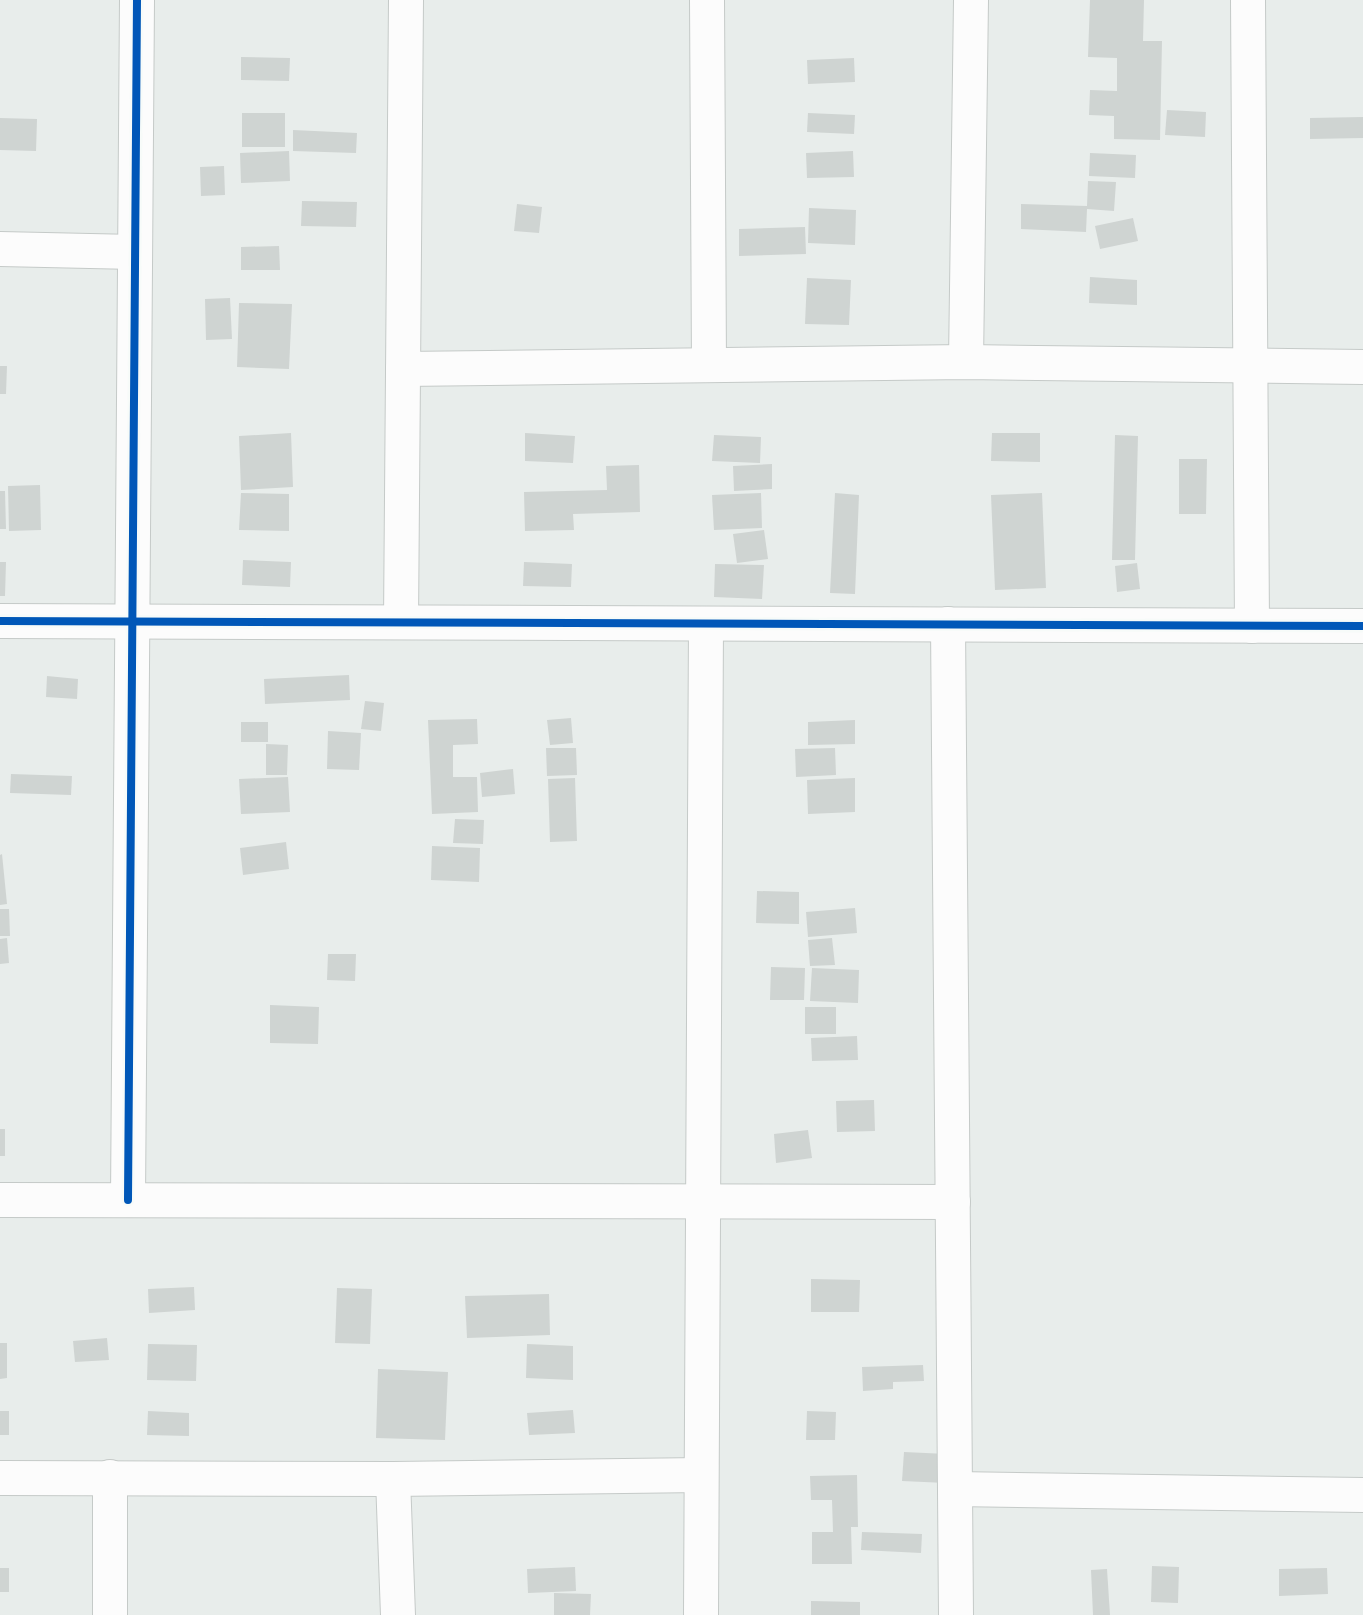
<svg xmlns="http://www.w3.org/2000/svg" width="1363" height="1615" font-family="'Archivo Narrow',sans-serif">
	<rect width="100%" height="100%" fill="#e8edeb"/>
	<g fill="#cfd4d2">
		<polygon points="1090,0 1144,0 1143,41 1162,41 1160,140 1114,139 1114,116 1089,115 1090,90 1117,91 1117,58 1088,57"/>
		<polygon points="241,57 290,58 289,81 241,80"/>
		<polygon points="854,58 855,82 808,84 807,60"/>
		<polygon points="1167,110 1206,112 1205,137 1165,135"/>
		<rect x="242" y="113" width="43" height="34"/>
		<polygon points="808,113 855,115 854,134 807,132"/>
		<polygon points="1363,117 1363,138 1310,139 1310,118"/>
		<polygon points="0,118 37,119 36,151 0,150"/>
		<polygon points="293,130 357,133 356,153 293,151"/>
		<polygon points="289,151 290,181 241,183 240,153"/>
		<polygon points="853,151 854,177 807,178 806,153"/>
		<polygon points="1090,153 1136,155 1135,178 1089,176"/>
		<polygon points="224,166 225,195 201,196 200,167"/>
		<polygon points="1088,181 1116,182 1114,211 1087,209 1086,232 1021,229 1021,204 1087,206"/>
		<polygon points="302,201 357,202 356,227 301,226"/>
		<polygon points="517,204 542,207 539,233 514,231"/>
		<polygon points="809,208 856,210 855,245 808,243"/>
		<polygon points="1133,218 1138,241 1100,249 1095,226"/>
		<polygon points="805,227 806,254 739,256 739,229"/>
		<polygon points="279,246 280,270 241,270 241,247"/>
		<polygon points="1090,277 1137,280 1137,305 1089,303"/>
		<polygon points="807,278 851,280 849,325 805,324"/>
		<polygon points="230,298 232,339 206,340 205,299"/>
		<polygon points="239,303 292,304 289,369 237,367"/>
		<polygon points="0,366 7,366 6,394 0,394"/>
		<polygon points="291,433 293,487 241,490 239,436"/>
		<polygon points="525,433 575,436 573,463 525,461"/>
		<polygon points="992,433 1040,433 1040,462 991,461"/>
		<polygon points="714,435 761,437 760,463 712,461"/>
		<polygon points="1115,435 1138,436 1135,560 1112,560"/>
		<polygon points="1179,459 1207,459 1206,514 1179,514"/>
		<polygon points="772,464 772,489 734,491 733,466"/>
		<polygon points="639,465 640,512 573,514 574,530 525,531 524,492 607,490 606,466"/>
		<polygon points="40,485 41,530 9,531 8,486"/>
		<polygon points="0,491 5,491 6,529 0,529"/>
		<polygon points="241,493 289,494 289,531 239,530"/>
		<polygon points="761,493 762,528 714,530 712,495"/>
		<polygon points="835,493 859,495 855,594 830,593"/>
		<polygon points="1042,493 1046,588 995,590 991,495"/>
		<polygon points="764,530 768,559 737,563 733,534"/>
		<polygon points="243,560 291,562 290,587 242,585"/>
		<polygon points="0,562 6,562 5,596 0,596"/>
		<polygon points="524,562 572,564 571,587 523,586"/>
		<polygon points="1137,563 1140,589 1117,592 1115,566"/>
		<polygon points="715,564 764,565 762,599 714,597"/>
		<polygon points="349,675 350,700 265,704 264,679"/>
		<polygon points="47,676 78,679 77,699 46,697"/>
		<polygon points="365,701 384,703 381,731 361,729"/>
		<polygon points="571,718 573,743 550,745 547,720"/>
		<polygon points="477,719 478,744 453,745 453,777 477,777 478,812 432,814 428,720"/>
		<polygon points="855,720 855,744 808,745 808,722"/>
		<rect x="241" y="722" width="27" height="20"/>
		<polygon points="328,731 361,733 359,770 327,769"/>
		<polygon points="266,744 288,745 287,775 266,775"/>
		<polygon points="546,748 576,748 577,775 547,776"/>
		<polygon points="835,748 836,775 796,777 795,749"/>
		<polygon points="513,769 515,794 482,797 480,773"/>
		<polygon points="11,774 72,776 71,795 10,793"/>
		<polygon points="288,777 290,812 241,814 239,779"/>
		<polygon points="575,778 577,841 550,842 548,779"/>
		<polygon points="855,778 855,812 808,814 807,780"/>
		<polygon points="455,819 484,820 483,844 453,843"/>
		<polygon points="286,842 289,869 243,875 240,848"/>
		<polygon points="432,846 480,848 479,882 431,880"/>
		<polygon points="2,854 7,904 0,905 0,855"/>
		<polygon points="757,891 799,892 799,924 756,923"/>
		<polygon points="855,908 857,933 808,937 806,912"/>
		<polygon points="0,909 9,909 10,936 0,936"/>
		<polygon points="7,938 9,963 0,964 0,939"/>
		<polygon points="832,938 835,965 810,966 808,940"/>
		<polygon points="328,954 356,954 355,981 327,980"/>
		<polygon points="771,967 805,968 804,1000 770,1000"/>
		<polygon points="812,968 859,970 858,1003 810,1001"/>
		<polygon points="270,1005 319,1007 318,1044 270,1043"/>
		<rect x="805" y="1007" width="31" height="27"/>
		<polygon points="857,1036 858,1060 812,1061 811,1038"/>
		<polygon points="874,1100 875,1131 837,1132 836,1101"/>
		<rect x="0" y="1129" width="5" height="27"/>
		<polygon points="808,1130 812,1158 776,1163 774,1134"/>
		<polygon points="811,1279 860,1280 859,1312 811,1312"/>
		<polygon points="194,1287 195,1310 149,1313 148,1289"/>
		<polygon points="337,1288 372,1289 370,1344 335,1343"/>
		<polygon points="549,1294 550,1335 467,1338 465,1296"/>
		<polygon points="107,1338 109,1360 75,1362 73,1341"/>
		<polygon points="0,1343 7,1343 7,1378 0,1379"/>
		<polygon points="148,1344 197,1345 196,1381 147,1380"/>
		<polygon points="527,1344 573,1346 573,1380 526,1378"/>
		<polygon points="923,1365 924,1381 893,1382 893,1389 863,1391 862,1367"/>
		<polygon points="378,1369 448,1372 445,1440 376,1438"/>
		<polygon points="573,1410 575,1433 529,1435 527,1413"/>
		<rect x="0" y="1411" width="9" height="24"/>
		<polygon points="148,1411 189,1413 189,1436 147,1435"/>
		<polygon points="807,1411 836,1412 835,1440 806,1440"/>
		<polygon points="904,1452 947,1454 946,1483 902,1481"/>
		<polygon points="857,1475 858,1527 851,1527 852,1564 812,1564 812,1532 833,1532 832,1500 811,1500 810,1476"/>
		<polygon points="862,1532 922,1534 921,1553 861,1550"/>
		<polygon points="1152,1566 1179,1567 1178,1603 1151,1602"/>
		<polygon points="575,1567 576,1591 528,1593 527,1569"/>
		<rect x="0" y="1568" width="9" height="24"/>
		<polygon points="1327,1568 1328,1594 1279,1596 1279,1569"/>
		<polygon points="1107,1569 1110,1615 1093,1615 1091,1570"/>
		<polygon points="554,1593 591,1594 590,1615 554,1615"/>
		<polygon points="811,1601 860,1602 860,1615 811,1615"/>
	</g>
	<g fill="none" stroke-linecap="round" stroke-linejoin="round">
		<g stroke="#c5cac8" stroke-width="36">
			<g id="street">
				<polyline points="707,0 709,364"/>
				<polyline points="1248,0 1252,626"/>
				<polyline points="0,249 135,252"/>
				<polyline points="966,362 971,0"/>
				<polyline points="403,369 966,362 1363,367"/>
				<polyline points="0,621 1363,626"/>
				<polyline points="401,622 406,0"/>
				<polyline points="948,624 956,1615"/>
				<polyline points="0,1200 953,1202"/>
				<polyline points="128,1200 137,0"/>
				<polyline points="110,1477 110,1615"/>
				<polyline points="0,1478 393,1479 701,1475"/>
				<polyline points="393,1479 398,1615"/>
				<polyline points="955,1489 1363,1495"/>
				<polyline points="701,1615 706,624"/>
			</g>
		</g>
		<use href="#street" stroke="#fcfcfc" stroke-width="34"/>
		<g stroke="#f7fbf9" stroke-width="13">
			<g id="cycleway">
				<polyline points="0,621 1363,626"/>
				<polyline points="128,1200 137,0"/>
			</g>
		</g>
		<use href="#cycleway" stroke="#0057b8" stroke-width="8"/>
	</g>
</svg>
